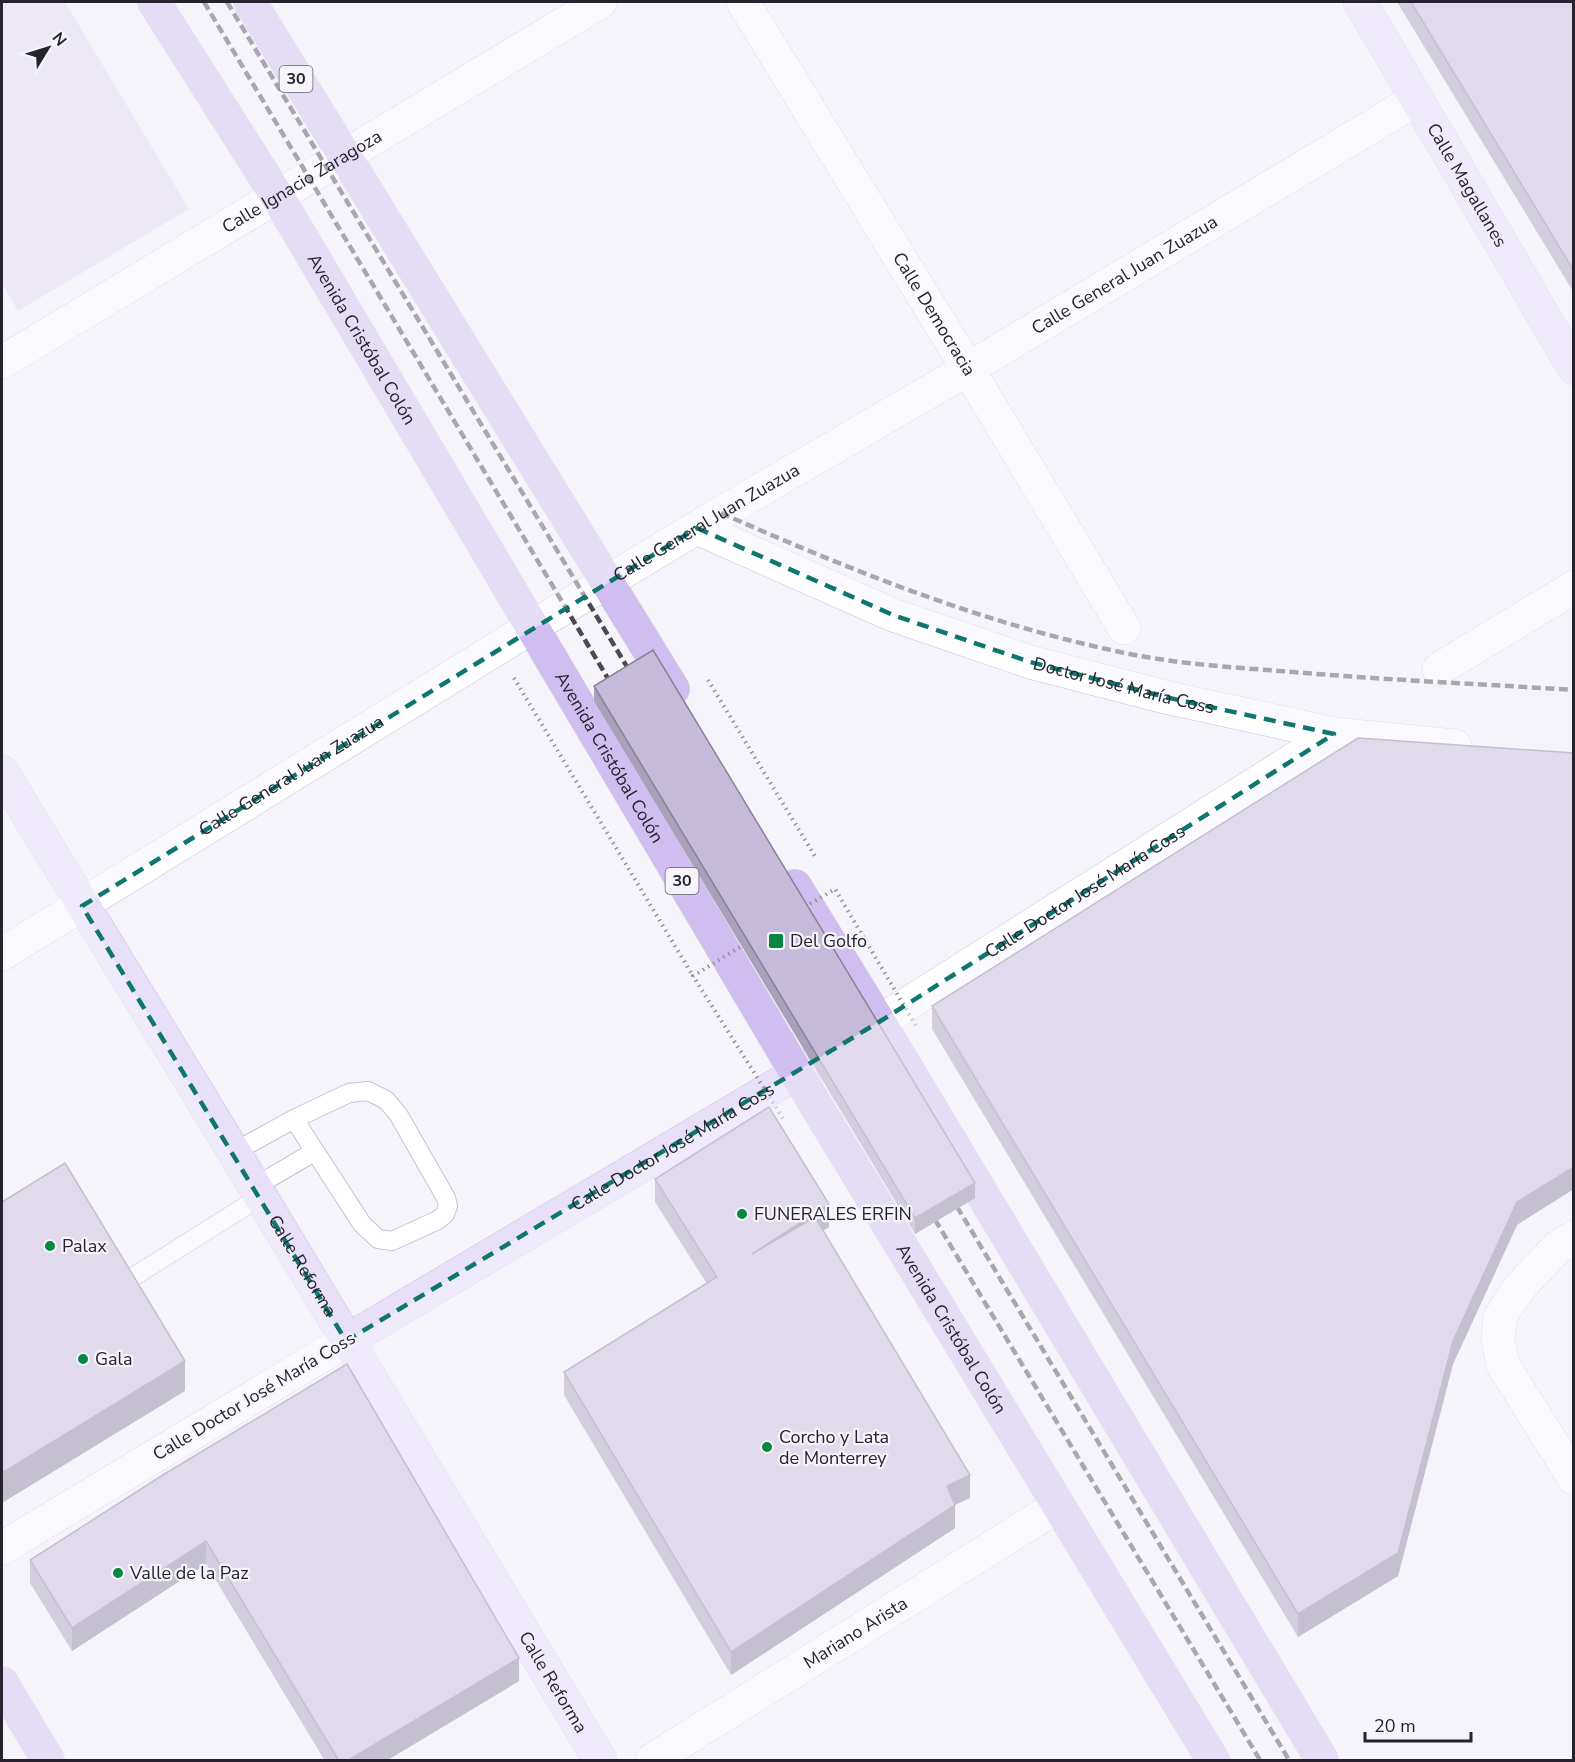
<svg xmlns="http://www.w3.org/2000/svg" width="1575" height="1762" font-family="'Nunito Sans',sans-serif">
	<rect width="100%" height="100%" fill="#f6f4fb"/>
	<polygon fill="#e1daef" points="2,2 65,2 189,209 18,311 2,283"/>
	<g fill="none" stroke-linecap="round" stroke-linejoin="round">
		<g stroke="#c8bddd" stroke-width="20">
			<g id="lane">
				<polyline points="234,1152 294,1119 349,1093 368,1091 386,1100 398,1114 446,1198 448,1206 445,1214 438,1220 392,1241 378,1239 362,1224 294,1119"/>
				<polyline points="254,1187 314,1152"/>
				<polyline points="133,1277 260,1197"/>
			</g>
		</g>
		<g stroke="#c8bddd" stroke-width="34">
			<g id="street">
				<path id="s1" d="M743 2 968 369 1124 628"/>
				<path id="s2" d="M2 362 600 2"/>
				<path id="s3" d="M697 528 893 615 1030 662 1165 697 1334 734 1455 746"/>
				<polyline points="1439,669 1574,587"/>
				<path id="s4" d="M2 954 532 627 721 513 968 369 1417 99"/>
				<path id="s5" d="M879 1022 1334 734"/>
				<polyline points="1574,1237 1557,1248 1522,1285 1510,1301 1500,1318 1498,1340 1503,1365 1574,1478"/>
				<polyline points="2,1548 346,1341"/>
				<path id="s6" d="M652 1760 1058 1506"/>
			</g>
		</g>
		<g stroke="#c8bddd" stroke-width="34">
			<g id="secondary">
				<path id="s7" d="M1360 2 1574 368"/>
				<path id="s8" d="M2 772 234 1152 600 1760"/>
				<path id="s9" d="M346 1341 822 1058"/>
			</g>
		</g>
		<g stroke="#d4d3d5" stroke-width="34">
			<g id="primary">
				<path id="s10" d="M154 2 277 196 797 1074 1213 1760"/>
				<polyline points="250,2 673,689"/>
				<polyline points="795,886 879,1022 1322,1760"/>
				<polyline points="2,1683 48,1760"/>
			</g>
		</g>
		<g stroke="#95929b" stroke-width="4" stroke-dasharray="1.5 4.5" stroke-linecap="butt">
			<polyline points="514,678 693,976"/>
			<polyline points="708,680 816,858"/>
		</g>
		<use href="#lane" stroke="#fff" stroke-width="18"/>
		<use href="#street" stroke="#fff" stroke-width="33"/>
		<use href="#secondary" stroke="#e8dff8" stroke-width="33"/>
		<use href="#primary" stroke="#d1bef0" stroke-width="33"/>
		<g stroke="#4b4853" stroke-width="4.5" stroke-dasharray="9 4.5" stroke-linecap="butt">
			<polyline points="204,2 616,692"/>
			<polyline points="227,2 635,680"/>
			<path d="M721 513C857 573 994 628 1140 656 1190 665 1243 668 1293 672 1387 680 1480 684 1574 690"/>
			<polyline points="950,1195 1289,1760"/>
			<polyline points="928,1208 1260,1760"/>
		</g>
		<g stroke="#95929b" stroke-width="4" stroke-dasharray="1.5 4.5" stroke-linecap="butt">
			<polyline points="805,907 835,889 916,1026"/>
			<polyline points="745,944 693,976 784,1120"/>
		</g>
	</g>
	<g fill="#a9a0bb">
		<polygon points="1397,2 1574,2 1574,293"/>
		<polygon points="594,686 975,1198 915,1234 594,701"/>
		<polygon points="932,1006 1517,1225 1453,1364 1398,1576 1298,1637 932,1029"/>
		<polygon points="655,1179 829,1227 823,1230 970,1498 955,1505 955,1528 731,1675 564,1395 564,1372 707,1284 655,1202"/>
		<polygon points="166,1473 519,1681 386,1761 325,1761 206,1564 72,1651 30,1583 30,1560"/>
	</g>
	<g fill="#8a8299">
		<polygon points="1574,1167 1574,1189 1517,1225 1453,1364 1398,1576 1298,1637 1298,1614 1453,1341 1517,1202"/>
		<polygon points="975,1183 975,1198 915,1234 915,1218"/>
		<polygon points="829,1204 829,1227 752,1277 752,1254"/>
		<polygon points="185,1361 185,1391 2,1503 2,1473"/>
		<polygon points="970,1475 970,1498 947,1508 947,1486"/>
		<polygon points="955,1505 955,1528 731,1675 731,1652"/>
		<polygon points="206,1541 206,1564 72,1651 72,1628"/>
		<polygon points="519,1658 519,1681 386,1761 347,1761"/>
	</g>
	<g fill="#c5bada" stroke="#8a8299" stroke-width="1.5">
		<polygon points="1411,2 1574,2 1574,271"/>
		<polygon points="653,650 975,1183 915,1218 594,686"/>
		<polygon points="1358,738 1574,753 1574,1167 1517,1202 1453,1341 1398,1553 1298,1614 932,1006"/>
		<polygon points="769,1107 829,1204 752,1254 815,1217 970,1475 947,1486 955,1505 731,1652 564,1372 717,1277 655,1179"/>
		<polygon points="65,1163 185,1361 2,1473 2,1202"/>
		<polygon points="347,1364 519,1658 347,1761 339,1761 206,1541 72,1628 30,1560 166,1473"/>
	</g>
	<path d="M0 0H1575V1762H0ZM697 528 893 615 1030 662 1165 697 1334 734 879 1022 346 1341 82 906Z" fill="#f6f4fb" fill-opacity=".55" fill-rule="evenodd"/>
	<path fill="none" stroke="#0f766e" stroke-width="4.5" stroke-dasharray="12 8" stroke-linejoin="round" d="M697 528 893 615 1030 662 1165 697 1334 734 879 1022 346 1341 82 906Z"/>
	<g fill="#088742" stroke="#f6f4fb" stroke-width="2">
		<rect x="768" y="933" width="16" height="16" rx="3"/>
		<circle cx="742" cy="1214" r="6"/>
		<circle cx="50" cy="1246" r="6"/>
		<circle cx="83" cy="1359" r="6"/>
		<circle cx="767" cy="1447" r="6"/>
		<circle cx="118" cy="1573" r="6"/>
	</g>
	<g text-anchor="middle" dominant-baseline="central" stroke-width="4.5" stroke-linejoin="round" paint-order="stroke">
		<g fill="#f6f4fb" stroke="#64616c" stroke-width="1.5">
			<rect x="279.5" y="66" width="33" height="26" rx="4.5"/>
			<rect x="665.5" y="868" width="33" height="26" rx="4.5"/>
		</g>
		<g font-size="16" font-weight="bold" fill="#26222e">
			<text x="296" y="79">30</text>
			<text x="682" y="881">30</text>
		</g>
		<g font-size="18" fill="#26222e" stroke="#f6f4fb">
			<text stroke="none"><textPath href="#s2" startOffset="350">Calle Ignacio Zaragoza</textPath></text>
			<text stroke="none"><textPath href="#s7" startOffset="212">Calle Magallanes</textPath></text>
			<text stroke="none"><textPath href="#s4" startOffset="1312">Calle General Juan Zuazua</textPath></text>
			<text stroke="none"><textPath href="#s1" startOffset="366">Calle Democracia</textPath></text>
			<text stroke="none"><textPath href="#s10" startOffset="396">Avenida Cristóbal Colón</textPath></text>
			<text stroke="none"><textPath href="#s4" startOffset="826">Calle General Juan Zuazua</textPath></text>
			<text stroke="none"><textPath href="#s3" startOffset="456">Doctor José María Coss</textPath></text>
			<text stroke="none"><textPath href="#s10" startOffset="882">Avenida Cristóbal Colón</textPath></text>
			<text stroke="none"><textPath href="#s4" startOffset="340">Calle General Juan Zuazua</textPath></text>
			<text stroke="none"><textPath href="#s5" startOffset="244">Calle Doctor José María Coss</textPath></text>
			<text stroke="none"><textPath href="#s9" startOffset="380">Calle Doctor José María Coss</textPath></text>
			<text stroke="none"><textPath href="#s8" startOffset="578">Calle Reforma</textPath></text>
			<text stroke="none"><textPath href="#s10" startOffset="1548">Avenida Cristóbal Colón</textPath></text>
			<text transform="translate(254 1396) rotate(-31)">Calle Doctor José María Coss</text>
			<text stroke="none"><textPath href="#s6" startOffset="240">Mariano Arista</textPath></text>
			<text stroke="none"><textPath href="#s8" startOffset="1064">Calle Reforma</textPath></text>
		</g>
		<g font-size="18" fill="#26222e" stroke="#f6f4fb" text-anchor="start">
			<text x="790" y="941">Del Golfo</text>
			<text x="754" y="1214">FUNERALES ERFIN</text>
			<text x="62" y="1246">Palax</text>
			<text x="95" y="1359">Gala</text>
			<text x="779" y="1437">Corcho y Lata<tspan x="779" dy="21">de Monterrey</tspan></text>
			<text x="130" y="1573">Valle de la Paz</text>
		</g>
	</g>
	<rect width="1575" height="1762" fill="none" stroke="#26222e" stroke-width="6"/>
	<g transform="translate(48 48) rotate(52)" stroke="#f6f4fb" stroke-width="4.5" paint-order="stroke">
	<path d="M0-4.5L10 22L0 15L-10 22Z" fill="#26222e"/>
	<text y="-9" font-size="16" font-weight="bold" text-anchor="middle" fill="#26222e">N</text>
	</g>
	<path d="M1365 1732v9h106v-9" fill="none" stroke="#26222e" stroke-width="3"/>
	<text x="1374" y="1732" font-size="18" fill="#26222e" stroke="#f6f4fb" stroke-width="4.5" paint-order="stroke">20 m</text>
</svg>
